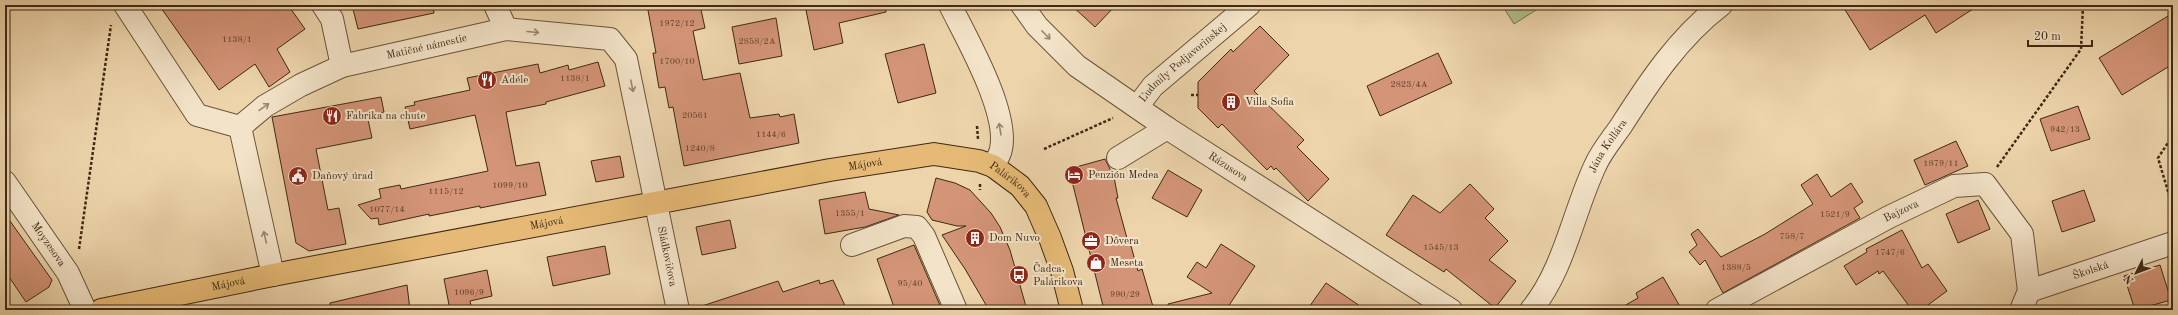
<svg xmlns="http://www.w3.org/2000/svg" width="2178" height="315" font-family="'Old Standard TT',serif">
	<rect width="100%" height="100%" fill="#edd4ab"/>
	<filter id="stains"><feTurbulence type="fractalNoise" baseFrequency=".005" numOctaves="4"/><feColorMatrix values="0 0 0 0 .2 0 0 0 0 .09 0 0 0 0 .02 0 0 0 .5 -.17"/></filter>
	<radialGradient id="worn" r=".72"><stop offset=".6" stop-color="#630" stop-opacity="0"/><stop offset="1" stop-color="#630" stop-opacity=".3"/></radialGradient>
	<polygon fill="#b3be8d" stroke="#797451" points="1502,5 1544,5 1514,24"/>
	<g fill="#d39477" stroke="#3f2915">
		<polygon points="159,5 288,5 305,29 277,49 290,72 269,87 255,64 219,90"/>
		<polygon points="352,5 433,5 434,13 358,29"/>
		<polygon points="647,5 700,5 705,28 693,31 703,80 740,73 750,118 779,114 780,117 794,114 799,143 684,166 673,107 669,108 665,87 659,88 653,53 656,53"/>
		<polygon points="805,5 885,5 886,12 839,23 843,43 814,50"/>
		<polygon points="1071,5 1116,5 1095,27"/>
		<polygon points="1842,5 1979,5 1936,33 1925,15 1870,50"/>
		<polygon points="2173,13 2173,64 2122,95 2099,58"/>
		<polygon points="776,18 782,56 739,64 732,27"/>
		<polygon points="1260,26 1289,55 1254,91 1304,140 1297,147 1329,179 1308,201 1276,168 1274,170 1271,166 1267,170 1222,124 1218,128 1198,108 1198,82 1231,49 1233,52"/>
		<polygon points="924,44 936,93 898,103 885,54"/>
		<polygon points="1438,53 1452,83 1380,116 1367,86"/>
		<polygon points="598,62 605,86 546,102 546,104 506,112 516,166 539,162 546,195 480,208 480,206 429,216 429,214 379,225 378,218 371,219 358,205 381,198 379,189 400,185 401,189 488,171 475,115 410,129 405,107 415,105 414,102 470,90 467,78 538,64 540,73 568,65 569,70"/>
		<polygon points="381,97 384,112 367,115 372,138 316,149 328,210 339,208 346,244 309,251 296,243 272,117"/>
		<polygon points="2078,106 2090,139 2051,151 2040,119"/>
		<polygon points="1956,141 1968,166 1925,185 1914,160"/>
		<polygon points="620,156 624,177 596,182 591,161"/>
		<polygon points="1105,159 1114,177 1118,198 1116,198 1128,242 1129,239 1138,271 1142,269 1154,310 1104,310 1069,169"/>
		<polygon points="1168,170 1202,190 1187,217 1152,198"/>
		<polygon points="1817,174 1831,197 1851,183 1863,202 1854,208 1860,218 1723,293 1705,260 1700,265 1689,252 1697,245 1691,234 1698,229 1721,257 1765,234 1813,204 1801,185"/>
		<polygon points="936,178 955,183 970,190 991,213 1000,227 1010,250 1027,310 989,310 965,269 942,235 966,226 957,226 932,220 927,212"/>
		<polygon points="1470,184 1494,209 1485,218 1508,241 1489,260 1516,281 1495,308 1446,269 1444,272 1386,235 1413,195 1440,213"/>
		<polygon points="2084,190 2095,221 2062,232 2052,201"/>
		<polygon points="865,192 869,209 899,215 865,227 825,234 819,200"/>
		<polygon points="1978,200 1990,229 1958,243 1946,214"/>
		<polygon points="5,214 52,280 49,287 26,302 5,271"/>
		<polygon points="730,220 736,248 702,255 696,227"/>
		<polygon points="1902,230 1922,268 1928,264 1947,291 1921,310 1912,310 1883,271 1879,274 1878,271 1856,285 1844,266 1867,252 1866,249"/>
		<polygon points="1221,244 1255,266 1226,310 1169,310 1168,304 1212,293 1187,277 1197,262 1206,268"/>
		<polygon points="914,245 942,310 895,310 877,259"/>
		<polygon points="605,246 610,274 553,286 547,257"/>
		<polygon points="2160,265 2171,300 2135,310 2124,276"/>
		<polygon points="487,270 492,296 470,301 472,310 450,310 444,279"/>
		<polygon points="1663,277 1682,310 1617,310 1638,298 1636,293"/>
		<polygon points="819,280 820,284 833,280 847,310 700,310 699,307 778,281 783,292"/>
		<polygon points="1326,283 1366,310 1307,310"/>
		<polygon points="407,285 410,310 330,310 330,303"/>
	</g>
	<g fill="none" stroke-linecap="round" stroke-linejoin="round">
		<g stroke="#6a543a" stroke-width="24">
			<g id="minor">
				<polyline points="125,5 197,115 240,127"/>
				<polyline points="323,5 332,19 342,66"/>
				<polyline points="495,5 506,29"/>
				<path d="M950 5C967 39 1009 112 1001 149 1000 155 996 161 993 166"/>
				<path id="s1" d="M1022 5 1037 26 1077 66 1167 128 1451 310"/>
				<path id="s2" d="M1137 107 1153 86 1249 5"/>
				<polyline points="1118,158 1167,128"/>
				<path id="s3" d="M5 182 68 273 85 310"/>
				<polyline points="852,245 904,226 917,227 924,236 956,310"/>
				<path id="s4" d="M273 275 240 127 265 106 301 85 342 66 506 29 610 39 626 59 678 310"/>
				<path id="s5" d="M2029 291 2173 243"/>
				<path id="s6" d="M1531 310C1564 270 1573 213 1595 166 1601 152 1612 139 1621 126 1649 82 1679 37 1721 5"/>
				<path id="s7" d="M1717 310 1889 217 1954 186 1985 184 2022 234 2029 291 2021 310"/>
			</g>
		</g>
		<g stroke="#3f2915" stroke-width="24">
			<g id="major">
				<path id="s8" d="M101 310 273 275 830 170 934 154 979 161 993 166 1020 186 1036 206 1050 238 1062 271 1072 310"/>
			</g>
		</g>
		<g stroke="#3f2915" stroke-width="2.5" stroke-dasharray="3 2" stroke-linecap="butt">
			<polyline points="1191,95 1198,95"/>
			<polyline points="977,126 978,139"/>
			<polyline points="2173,135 2158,158 2173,208"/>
			<polyline points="1044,149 1113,118"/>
			<polyline points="1997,167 2081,49 2083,5"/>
			<polyline points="980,184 980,190"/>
			<polyline points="79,249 111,25"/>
			<polyline points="32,306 33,310"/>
		</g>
		<use href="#minor" stroke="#f3e3c8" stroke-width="22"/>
		<use href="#major" stroke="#e6ba76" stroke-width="22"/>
	</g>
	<defs><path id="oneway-shaft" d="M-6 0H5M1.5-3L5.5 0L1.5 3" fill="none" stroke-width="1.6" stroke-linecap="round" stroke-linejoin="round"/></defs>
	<g stroke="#99866e">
		<use href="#oneway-shaft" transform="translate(533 32) rotate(5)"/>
		<use href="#oneway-shaft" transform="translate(1046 35) rotate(45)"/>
		<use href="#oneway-shaft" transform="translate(632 86) rotate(78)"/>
		<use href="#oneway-shaft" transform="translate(264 107) rotate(-35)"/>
		<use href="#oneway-shaft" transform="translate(1000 129) rotate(-99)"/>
		<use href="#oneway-shaft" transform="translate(265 237) rotate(-103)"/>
	</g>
	<defs>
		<g id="restaurant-disc" transform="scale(1)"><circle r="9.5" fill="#8f2418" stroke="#f3e3c8"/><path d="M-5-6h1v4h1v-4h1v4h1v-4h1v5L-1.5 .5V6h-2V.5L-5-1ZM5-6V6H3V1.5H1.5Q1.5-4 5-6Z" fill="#fff"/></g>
		<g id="building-disc" transform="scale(1)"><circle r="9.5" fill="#8f2418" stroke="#f3e3c8"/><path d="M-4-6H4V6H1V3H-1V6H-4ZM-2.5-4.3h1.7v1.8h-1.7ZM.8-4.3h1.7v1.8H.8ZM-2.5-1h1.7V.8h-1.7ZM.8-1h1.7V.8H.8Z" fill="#fff"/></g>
		<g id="hotel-disc" transform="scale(1)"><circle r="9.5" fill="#8f2418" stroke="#f3e3c8"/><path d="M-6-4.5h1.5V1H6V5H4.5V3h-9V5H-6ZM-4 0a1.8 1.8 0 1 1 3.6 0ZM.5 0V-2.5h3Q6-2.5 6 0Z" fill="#fff"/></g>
		<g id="civic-disc" transform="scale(1)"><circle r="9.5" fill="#8f2418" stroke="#f3e3c8"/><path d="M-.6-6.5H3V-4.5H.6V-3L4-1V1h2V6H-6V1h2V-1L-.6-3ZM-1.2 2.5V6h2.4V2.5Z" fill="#fff"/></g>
		<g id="office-disc" transform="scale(1)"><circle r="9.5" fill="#8f2418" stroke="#f3e3c8"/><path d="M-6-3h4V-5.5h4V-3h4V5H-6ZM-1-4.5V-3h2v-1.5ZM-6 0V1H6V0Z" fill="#fff"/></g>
		<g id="shop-disc" transform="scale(1)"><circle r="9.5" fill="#8f2418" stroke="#f3e3c8"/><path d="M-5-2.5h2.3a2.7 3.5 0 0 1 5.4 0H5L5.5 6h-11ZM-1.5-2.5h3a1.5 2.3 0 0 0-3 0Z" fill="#fff"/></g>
		<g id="bus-disc" transform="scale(1)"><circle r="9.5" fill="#8f2418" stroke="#f3e3c8"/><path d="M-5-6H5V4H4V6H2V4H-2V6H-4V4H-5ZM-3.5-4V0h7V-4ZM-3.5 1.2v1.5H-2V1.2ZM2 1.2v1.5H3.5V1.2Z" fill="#fff"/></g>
	</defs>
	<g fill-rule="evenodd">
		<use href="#restaurant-disc" x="487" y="80"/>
		<use href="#building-disc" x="1231" y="102"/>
		<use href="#restaurant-disc" x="332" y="116"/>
		<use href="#hotel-disc" x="1074" y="175"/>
		<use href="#civic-disc" x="298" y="176"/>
		<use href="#building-disc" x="975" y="238"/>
		<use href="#office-disc" x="1091" y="241"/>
		<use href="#shop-disc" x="1096" y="263"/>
		<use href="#bus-disc" x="1019" y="275"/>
	</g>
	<g text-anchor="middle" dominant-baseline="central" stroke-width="4" stroke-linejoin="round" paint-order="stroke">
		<g font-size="9" fill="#64442e">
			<text x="677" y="23">1972/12</text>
			<text x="237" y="39">1138/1</text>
			<text x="757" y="41">2858/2A</text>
			<text x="677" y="61">1700/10</text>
			<text x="575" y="78">1138/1</text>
			<text x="1409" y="84">2823/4A</text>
			<text x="695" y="115">20561</text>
			<text x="2065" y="129">942/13</text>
			<text x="771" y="134">1144/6</text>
			<text x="700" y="148">1240/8</text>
			<text x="1941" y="163">1879/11</text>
			<text x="510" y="185">1099/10</text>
			<text x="446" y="191">1115/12</text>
			<text x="387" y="209">1077/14</text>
			<text x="850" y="213">1355/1</text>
			<text x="1835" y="214">1521/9</text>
			<text x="1792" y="236">758/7</text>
			<text x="1441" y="247">1545/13</text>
			<text x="1890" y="252">1747/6</text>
			<text x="1736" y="267">1388/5</text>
			<text x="910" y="283">95/40</text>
			<text x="469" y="292">1096/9</text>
			<text x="1125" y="294">990/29</text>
		</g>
		<g font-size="11" fill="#3f2915" stroke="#f3e3c8">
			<text stroke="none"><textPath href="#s4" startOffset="358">Matičné námestie</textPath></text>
			<text stroke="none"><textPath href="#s2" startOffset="64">Ľudmily Podjavorinskej</textPath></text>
			<text stroke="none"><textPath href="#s6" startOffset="182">Jána Kollára</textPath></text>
			<text stroke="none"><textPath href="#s8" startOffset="778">Májová</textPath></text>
			<text stroke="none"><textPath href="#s1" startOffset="264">Rázusova</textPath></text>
			<text stroke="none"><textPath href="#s8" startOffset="930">Palárikova</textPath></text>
			<text stroke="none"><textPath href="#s7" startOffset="209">Bajzova</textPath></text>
			<text stroke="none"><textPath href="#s8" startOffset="454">Májová</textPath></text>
			<text stroke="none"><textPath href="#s3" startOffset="76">Moyzesova</textPath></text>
			<text stroke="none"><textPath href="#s4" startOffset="771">Sládkovičova</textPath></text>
			<text stroke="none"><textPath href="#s5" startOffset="65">Školská</textPath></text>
			<text stroke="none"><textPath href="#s8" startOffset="130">Májová</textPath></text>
		</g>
		<g font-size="11" fill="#3f2915" stroke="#f3e3c8" text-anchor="start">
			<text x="501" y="80">Adéle</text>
			<text x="1245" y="102">Villa Sofia</text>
			<text x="346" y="116">Fabrika na chute</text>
			<text x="1088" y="175">Penzión Medea</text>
			<text x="312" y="176">Daňový úrad</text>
			<text x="989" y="238">Dom Nuvo</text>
			<text x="1105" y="241">Dôvera</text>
			<text x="1110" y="263">Meseta</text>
			<text x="1033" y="269">Čadca,<tspan x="1033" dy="13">Palárikova</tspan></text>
		</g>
	</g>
	<rect width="2178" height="315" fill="none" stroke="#edd4ab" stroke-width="20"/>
	<rect x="6" y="6" width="2166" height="303" fill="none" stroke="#3f2915" stroke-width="2"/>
	<rect x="10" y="10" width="2158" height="295" fill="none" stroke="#3f2915"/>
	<g transform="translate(2136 273) rotate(228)" stroke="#f3e3c8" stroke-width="3" paint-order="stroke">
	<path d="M0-3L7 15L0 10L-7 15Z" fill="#3f2915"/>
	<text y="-6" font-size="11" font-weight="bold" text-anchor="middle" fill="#3f2915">N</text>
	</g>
	<path d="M2028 40v6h64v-6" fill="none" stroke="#3f2915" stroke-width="2"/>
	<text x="2034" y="40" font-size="12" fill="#3f2915" stroke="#f3e3c8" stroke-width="3" paint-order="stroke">20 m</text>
	<rect width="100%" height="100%" filter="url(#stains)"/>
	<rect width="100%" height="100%" fill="url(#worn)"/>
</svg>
